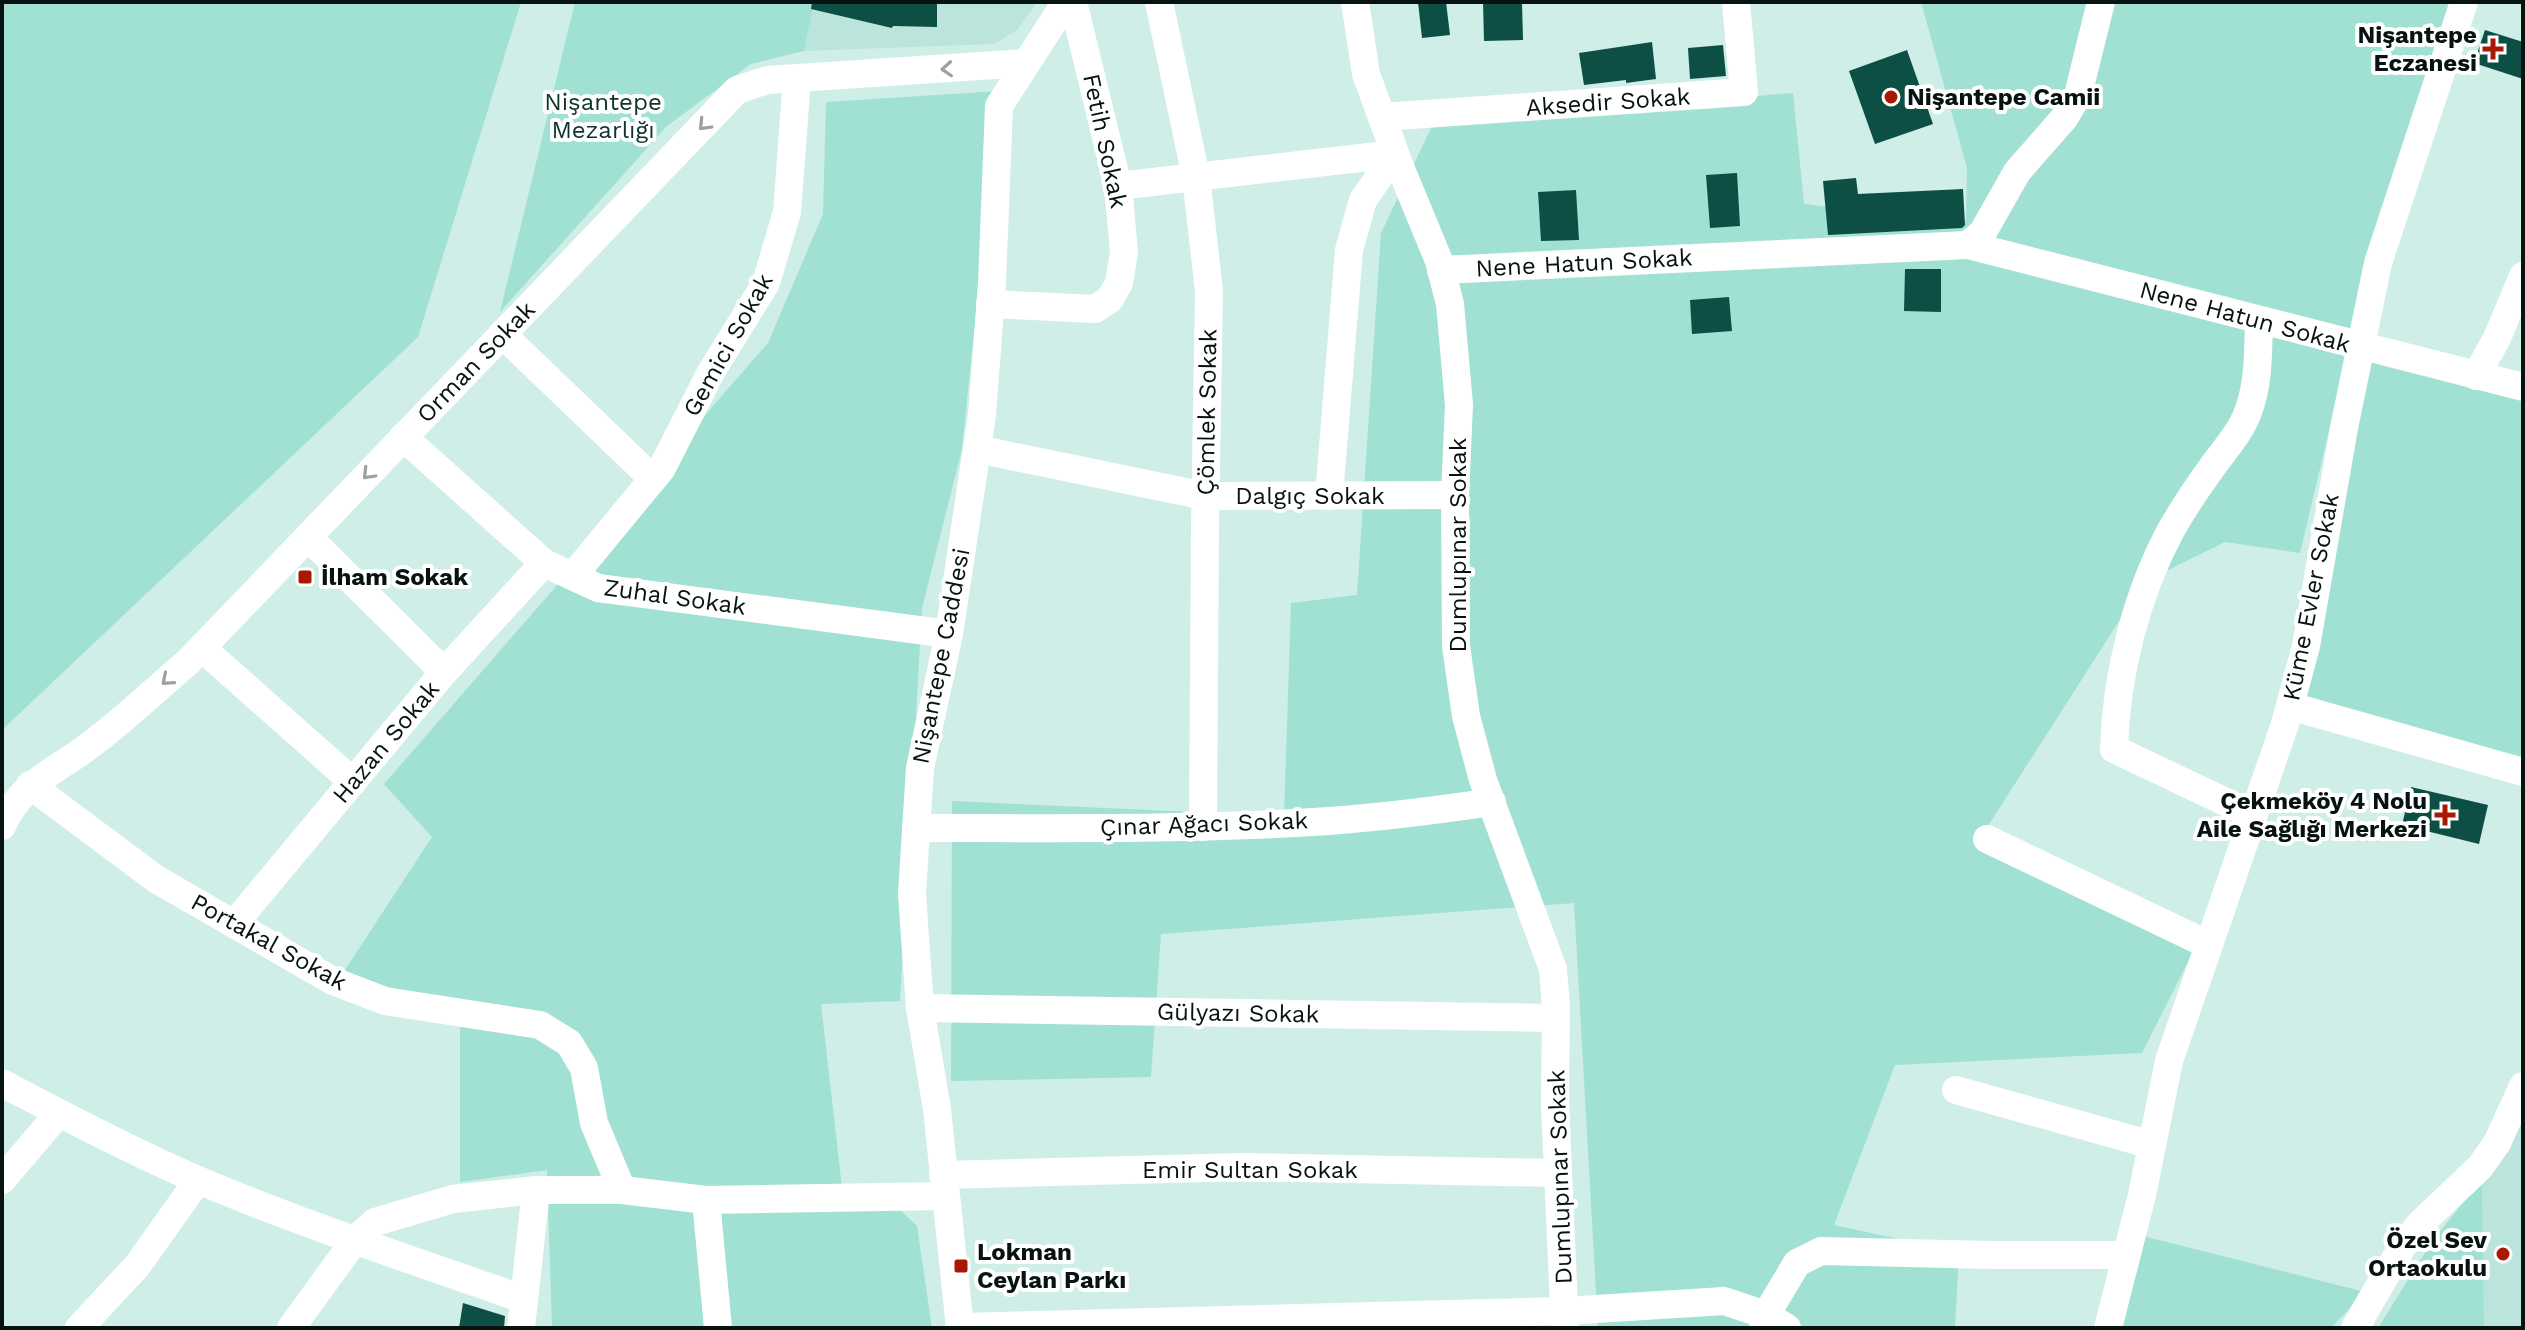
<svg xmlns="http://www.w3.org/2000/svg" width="2525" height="1330" font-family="'Work Sans',sans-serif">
	<rect width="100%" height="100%" fill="#ceeee7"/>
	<g fill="#bbe5dc">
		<polygon points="814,2 1038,2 1017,30 994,44 804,51"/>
		<polygon points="2523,1098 2523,1328 2484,1328 2482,1179"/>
	</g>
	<g fill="#a0e1d4">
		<polygon points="2,2 521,2 418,337 2,730"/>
		<polygon points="575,2 814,2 804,51 751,64 667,126 500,312"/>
		<polygon points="1921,2 2450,2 2356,317 2300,553 2225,542 2144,582 1979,840 2197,944 2142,1053 1895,1065 1834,1225 1959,1252 1955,1328 1598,1328 1574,903 1161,934 1151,1077 951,1081 952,801 1284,816 1291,603 1357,595 1381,233 1433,124 1793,93 1804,204 1966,222 1967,168"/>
		<polygon points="999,91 962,449 922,608 900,1001 821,1004 844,1205 897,1207 917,1226 932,1328 552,1328 547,1170 460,1182 460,1019 341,976 432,837 384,784 768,343 823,214 826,102"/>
		<polygon points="2374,339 2523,376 2523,761 2299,696"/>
		<polygon points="2482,1179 2484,1328 2378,1328 2433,1240"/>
		<polygon points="2135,1234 2365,1292 2331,1328 2119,1328"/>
	</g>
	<g fill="#0d4e45">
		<polygon points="812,2 937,2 937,27 893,26 892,28 811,9"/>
		<polygon points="1418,2 1446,2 1450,35 1422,38"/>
		<polygon points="1483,2 1522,2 1523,40 1484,41"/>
		<polygon points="2485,30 2523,42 2523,79 2474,63"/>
		<polygon points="1652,42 1656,79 1626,83 1626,80 1584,85 1579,53"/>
		<polygon points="1723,45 1726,76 1690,79 1688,48"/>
		<polygon points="1907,50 1933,124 1875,144 1849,71"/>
		<polygon points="1737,173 1740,226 1710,228 1706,175"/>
		<polygon points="1856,178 1858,194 1963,189 1965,225 1962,228 1828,235 1823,181"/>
		<polygon points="1576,190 1579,240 1541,241 1538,192"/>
		<polygon points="1905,269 1941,269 1941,312 1904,311"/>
		<polygon points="1729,297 1732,331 1692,334 1690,300"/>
		<polygon points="2411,787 2488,805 2479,844 2402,825"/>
		<polygon points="463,1303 505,1316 504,1328 459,1328"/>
	</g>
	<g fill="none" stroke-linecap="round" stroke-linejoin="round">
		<g stroke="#fff" stroke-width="28">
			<polyline points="1159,2 1196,177 1209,291 1205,527 1203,827"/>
			<polyline points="1355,2 1366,74 1399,164 1439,261 1450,304 1459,405 1455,495 1456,646 1466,716 1483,780 1553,969 1556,1008 1555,1106 1565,1328"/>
			<polyline points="1382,117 1744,92 1736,2"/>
			<polyline points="1118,186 1395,154"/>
			<polyline points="1968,245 2523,387"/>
			<polyline points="1441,270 1968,245 1983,232 2017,172 2065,117 2078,95 2101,2"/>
			<polyline points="990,304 1095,309 1110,299 1119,283 1124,252 1118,186 1073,2"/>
			<polyline points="502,334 653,479"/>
			<polyline points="2476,376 2497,338 2523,276"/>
			<polyline points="403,437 544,563 598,588 949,634"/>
			<polyline points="977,449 1205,496 1455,495"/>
			<polyline points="1329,496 1349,250 1363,200 1395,154"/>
			<polyline points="308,537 444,672"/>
			<polyline points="573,576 662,468 711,372 766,283 787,212 797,78"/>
			<polyline points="202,648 353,782"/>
			<polyline points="2290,706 2523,772"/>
			<polyline points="30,785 156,879 333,981 385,1001 540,1025 569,1043 584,1068 594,1123 622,1190"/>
			<path d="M2253 815 2114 749C2116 675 2136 595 2171 530 2184 507 2199 485 2215 463 2227 447 2241 431 2248 412 2259 383 2258 352 2259 321"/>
			<path d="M2 826C21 782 57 771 93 743 126 718 156 689 188 662L737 90 767 80 1025 63"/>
			<path d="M916 828C1054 828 1192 830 1329 821 1384 817 1438 810 1492 802"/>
			<polyline points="1987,839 2209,945"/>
			<polyline points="234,924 444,672 544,563"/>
			<polyline points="920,1008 1556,1018"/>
			<path d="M2 1083C66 1117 131 1151 198 1180 304 1225 415 1261 523 1299"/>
			<polyline points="1956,1090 2152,1145"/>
			<polyline points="943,1175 1243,1167 1558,1173"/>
			<polyline points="2,1180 59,1113"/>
			<polyline points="706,1200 718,1328"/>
			<polyline points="960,1327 1564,1311 1724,1301 1766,1315 1787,1328"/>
			<polyline points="79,1328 137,1266 198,1180"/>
			<polyline points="291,1328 355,1240 375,1222 453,1199 536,1190 622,1190 706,1200 945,1196"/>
			<polyline points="521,1328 536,1190"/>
			<polyline points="960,1328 937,1109 920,1008 912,894 920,768 949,634 982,415 992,283 999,106 1066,2"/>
			<polyline points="1763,1328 1766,1315 1797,1263 1821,1251 1990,1255 2126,1255"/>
			<polyline points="2108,1328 2142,1195 2169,1061 2285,724 2306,646 2344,428 2378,263 2464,2"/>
			<polyline points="2355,1328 2402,1247 2419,1225 2480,1167 2497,1143 2523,1086"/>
		</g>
	</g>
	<defs><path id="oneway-chevron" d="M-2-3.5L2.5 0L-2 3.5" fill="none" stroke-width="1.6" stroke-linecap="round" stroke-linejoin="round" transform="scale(2)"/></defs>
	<g stroke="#9ca1a0">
		<use href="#oneway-chevron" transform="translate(947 69) rotate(176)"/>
		<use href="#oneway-chevron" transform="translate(704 125) rotate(134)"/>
		<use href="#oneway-chevron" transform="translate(368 474) rotate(134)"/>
		<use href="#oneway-chevron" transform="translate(167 680) rotate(139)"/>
	</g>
	<g fill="#a91803" stroke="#fff" stroke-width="3">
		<path d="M2489 37h8v8h8v8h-8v8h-8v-8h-8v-8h8z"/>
		<circle cx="1891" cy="97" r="8"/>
		<rect x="297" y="569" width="16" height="16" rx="4"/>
		<path d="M2441 803h8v8h8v8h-8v8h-8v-8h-8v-8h8z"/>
		<circle cx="2503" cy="1254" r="8"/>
		<rect x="953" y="1258" width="16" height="16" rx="4"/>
	</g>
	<g text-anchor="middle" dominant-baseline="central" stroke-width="8" stroke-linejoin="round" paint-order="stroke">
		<g font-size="24" font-weight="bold" fill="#071311" stroke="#fff" text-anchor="end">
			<text x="2477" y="35">Nişantepe<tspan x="2477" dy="28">Eczanesi</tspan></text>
			<text x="1907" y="97" text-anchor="start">Nişantepe Camii</text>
			<text x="321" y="577" text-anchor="start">İlham Sokak</text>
			<text x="2427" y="801">Çekmeköy 4 Nolu<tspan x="2427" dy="28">Aile Sağlığı Merkezi</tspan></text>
			<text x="2487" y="1240">Özel Sev<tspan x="2487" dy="28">Ortaokulu</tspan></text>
			<text x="977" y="1252" text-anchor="start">Lokman<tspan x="977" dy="28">Ceylan Parkı</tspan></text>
		</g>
		<g font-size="24" fill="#0e342e" stroke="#fff">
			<text x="603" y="102">Nişantepe<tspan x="603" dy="28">Mezarlığı</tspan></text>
		</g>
		<g font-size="24" fill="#071311" stroke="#fff">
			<text transform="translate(1608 102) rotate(-4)">Aksedir Sokak</text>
			<text transform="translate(1105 141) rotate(78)">Fetih Sokak</text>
			<text transform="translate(1584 263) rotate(-3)">Nene Hatun Sokak</text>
			<text transform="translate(2245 317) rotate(15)">Nene Hatun Sokak</text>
			<text transform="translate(728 345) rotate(-61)">Gemici Sokak</text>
			<text transform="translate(476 362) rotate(-46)">Orman Sokak</text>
			<text transform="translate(1207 412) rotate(-89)">Çömlek Sokak</text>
			<text x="1310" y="496">Dalgıç Sokak</text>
			<text transform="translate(1458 545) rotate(-90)">Dumlupınar Sokak</text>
			<text transform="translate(675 597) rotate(8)">Zuhal Sokak</text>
			<text transform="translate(2311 597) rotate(-79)">Küme Evler Sokak</text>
			<text transform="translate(941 656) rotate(-79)">Nişantepe Caddesi</text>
			<text transform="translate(386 742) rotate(-50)">Hazan Sokak</text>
			<text transform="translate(1204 824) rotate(-2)">Çınar Ağacı Sokak</text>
			<text transform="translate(269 942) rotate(29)">Portakal Sokak</text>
			<text transform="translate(1238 1013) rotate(1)">Gülyazı Sokak</text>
			<text x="1250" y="1170">Emir Sultan Sokak</text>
			<text transform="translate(1560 1177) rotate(-92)">Dumlupınar Sokak</text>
		</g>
	</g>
	<rect width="2525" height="1330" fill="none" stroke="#071311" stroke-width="8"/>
</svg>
